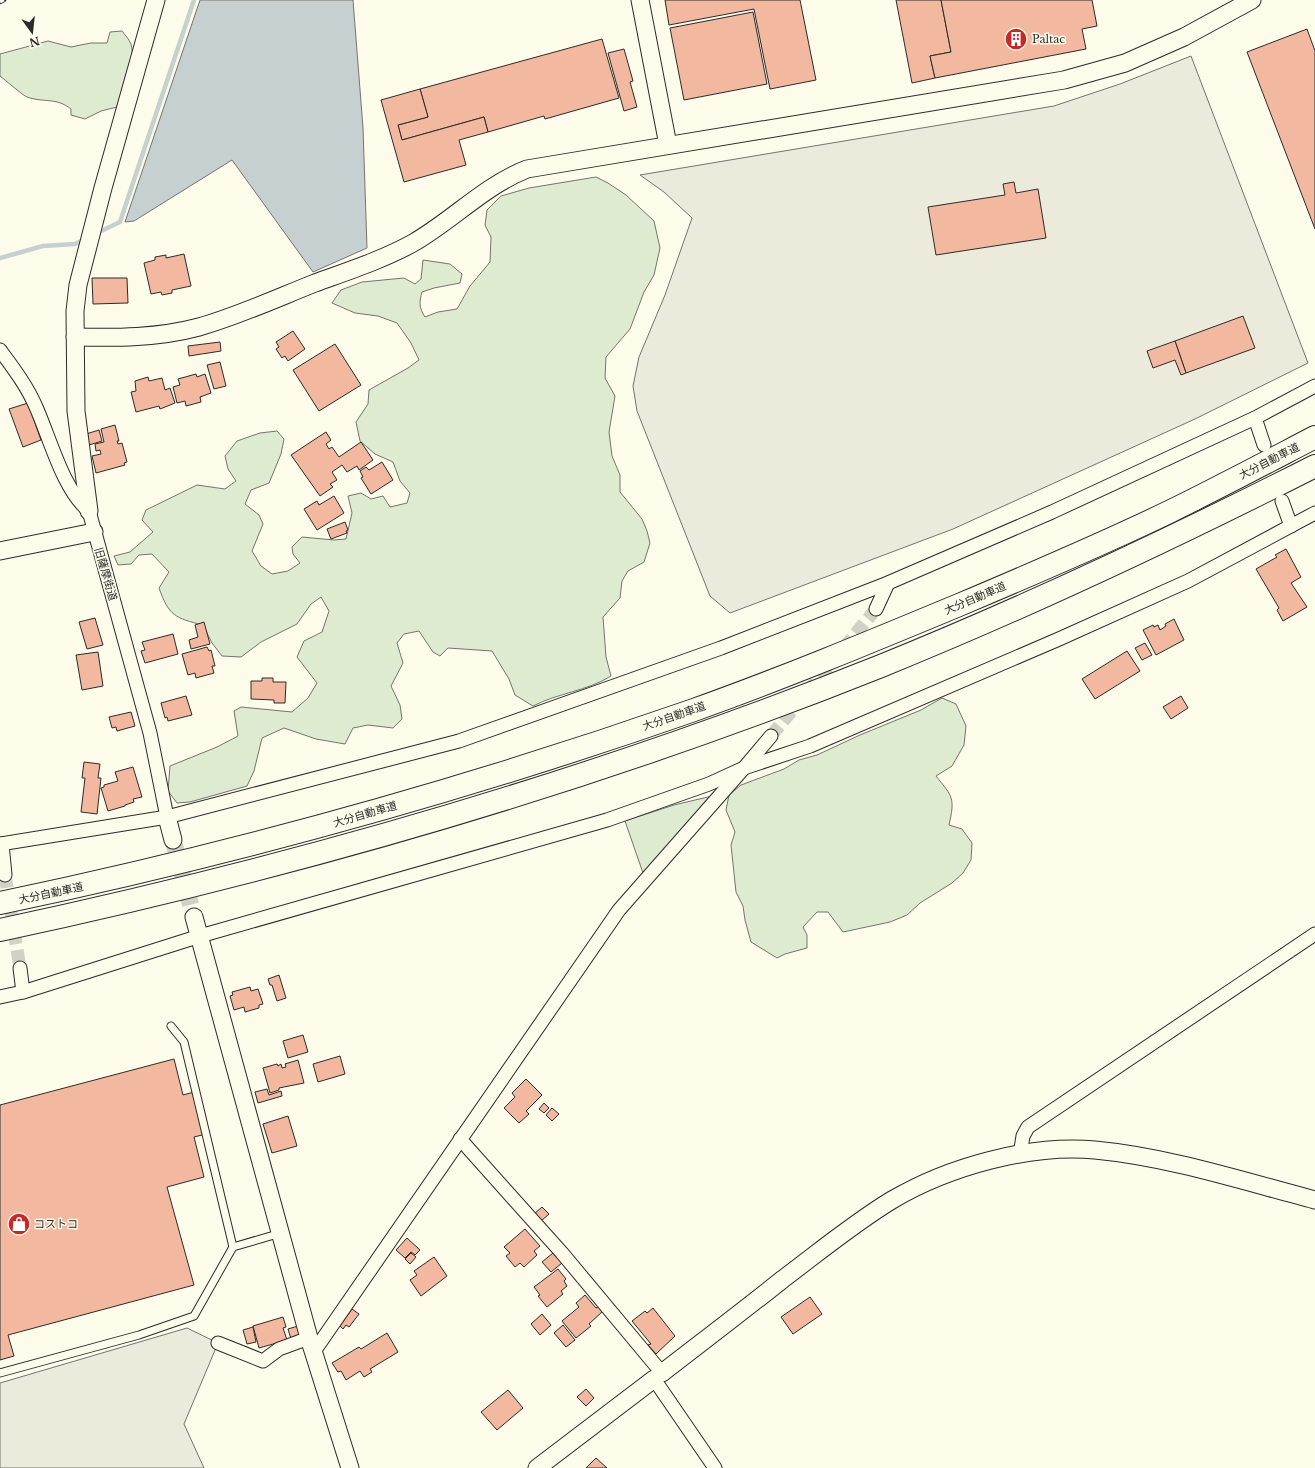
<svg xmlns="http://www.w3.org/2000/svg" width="1315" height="1468" font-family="'Libre Baskerville','Noto Sans JP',serif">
	<rect width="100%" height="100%" fill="#fdfbea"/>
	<g fill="#deebd1" stroke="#74746e">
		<path d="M122 31C125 35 129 39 131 44 136 64 128 88 121 106L101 111 85 119 71 115V109C56 97 44 103 27 97 25 97 4 79 0 76V54L48 41 71 47 91 43H107L110 32Z"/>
		<path d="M596 177 608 183 626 195 654 221 660 248 654 275 644 292 630 329 606 357 605 378 615 396 609 432 612 456 620 475V492L642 519 647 531 650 543 644 562 628 571 622 581 620 598 603 617 606 657 611 676C587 691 558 693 533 706L515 695 509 679 492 651 448 648 440 656 433 652 419 631 404 634 397 643 403 663 391 686 400 705 402 719 393 728 368 725 353 728 345 744 316 739 284 728 262 738 254 771 247 786 190 802 177 803 168 791 170 766 217 747 238 736 234 711 241 707 292 712 308 698 317 683 297 657 304 641 322 632 329 611 321 597 311 604 297 624 261 642 241 657 222 656 212 643 203 625C175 618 169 616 159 588L169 572 152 554 139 555 131 564 118 565 114 556 130 552 153 532 142 520 146 510 197 485 225 489 236 481 228 469 225 456 237 441 260 433 277 431 284 439 281 454 269 483 251 490 245 504 259 515 263 524 252 551 261 566 272 574 288 571 300 563 293 554 292 547 302 537 334 540 346 539 352 513 348 496 361 493 371 499 383 496 390 507 407 503 410 493 400 481 393 462 375 454 360 441 356 422 368 404 369 390 408 368 419 360 411 343 397 323 378 316 355 313 332 303 341 290 362 282 404 278 415 284 421 279 423 260 450 264 462 274 460 283 434 288 422 292C419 302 419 308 425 317L438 312 457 309 470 286 490 262 491 237 485 225 487 210 501 196 529 188Z"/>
		<path d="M942 698 956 704 966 726 964 745 952 766 936 776C953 797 955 798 949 825L962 829 972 843 971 860 963 873 952 883 920 903 907 915 890 922 843 932 828 912H817L803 927 807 935V948L785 954 777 958 751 942 745 920 743 906 736 892 731 845 735 832 726 810 729 795 741 785 784 769 799 760 817 755 860 735 921 710Z"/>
		<polygon points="712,796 643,873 625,821 674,805"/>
	</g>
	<g fill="#eceadb" stroke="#74746e">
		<polygon points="1191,56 1308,363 1195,419 953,529 730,613 710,596 637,411 633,386 639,357 665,295 692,218 664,192 640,175 1054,106 1120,84"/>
		<polygon points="187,1328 218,1343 184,1424 204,1468 0,1468 0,1383"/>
	</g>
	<polygon fill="#c7d0d0" stroke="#74746e" points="200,0 353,0 363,128 367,248 313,272 232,160 134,221 125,222"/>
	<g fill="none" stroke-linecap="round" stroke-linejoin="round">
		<g stroke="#c7d0d0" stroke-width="4.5">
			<polyline points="95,234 120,222 194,0"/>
			<polyline points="0,258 43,246 75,244 85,239"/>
		</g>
	</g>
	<g fill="#f2b8a0" stroke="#2b2b2b">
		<polygon points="665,0 800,0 816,80 770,89 754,9 669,25"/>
		<polygon points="896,0 941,0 951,52 930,56 935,78 912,83"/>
		<polygon points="941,0 1092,0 1097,26 1082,29 1086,49 935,78 930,56 951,52"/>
		<polygon points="753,12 767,84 684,100 670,28"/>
		<polygon points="1307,29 1315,51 1315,229 1247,52"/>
		<polygon points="602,39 619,98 545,119 544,116 488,132 484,117 402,140 398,125 428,117 420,89"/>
		<polygon points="624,49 633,81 630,82 637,107 624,111 608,53"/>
		<polygon points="420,89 428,117 398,125 402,140 484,117 488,132 459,140 466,165 404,182 381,100"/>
		<polygon points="1014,182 1016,193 1038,189 1046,238 936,255 928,207 1005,195 1003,184"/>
		<polygon points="184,254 191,286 172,290 172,293 162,295 161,292 151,294 144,263 155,260 155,257 166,255 166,258"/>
		<polygon points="92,278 127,278 128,303 93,304"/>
		<polygon points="1243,316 1255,348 1186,373 1175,341"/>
		<polygon points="293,331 305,349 288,361 285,356 282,358 276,349 279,347 276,342"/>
		<polygon points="1175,341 1186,373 1181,375 1175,360 1153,368 1147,351"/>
		<polygon points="220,342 221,351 189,356 188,346"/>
		<polygon points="335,344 361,385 319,411 293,370"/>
		<polygon points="220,362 226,386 214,389 207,365"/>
		<polygon points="196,374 197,377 205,374 211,393 200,397 201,402 186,406 185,401 177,403 173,387 180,385 178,379"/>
		<polygon points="148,377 149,381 162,378 165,390 170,388 175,403 160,409 159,406 136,412 131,392 136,391 135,381"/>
		<polygon points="28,403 41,440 23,447 9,409"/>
		<polygon points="115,425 119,441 117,441 118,444 122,443 127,462 124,463 125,465 96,473 92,456 101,454 100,450 96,451 95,444 104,442 101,429"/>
		<polygon points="99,430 102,441 89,445 86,434"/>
		<polygon points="326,432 331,440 326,444 329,449 332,447 339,457 361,442 373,460 359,470 357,466 347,472 342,465 332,472 337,480 330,484 333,487 320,496 291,455"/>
		<polygon points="382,462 393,480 371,494 361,478 363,477 360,471 366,467 369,470"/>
		<polygon points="334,496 344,513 317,530 304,509 317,501 319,505"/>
		<polygon points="345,522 348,530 346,531 347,533 331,539 327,529"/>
		<polygon points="1286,549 1301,577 1291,583 1307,607 1283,621 1277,610 1279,608 1256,569 1277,557 1275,555"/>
		<polygon points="95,618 103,645 87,649 79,622"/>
		<polygon points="1174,619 1184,640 1156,655 1143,630 1153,625 1154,627 1158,625 1160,630 1166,626 1165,624"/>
		<polygon points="204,622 210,644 191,649 189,640 198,637 195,625"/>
		<polygon points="173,634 178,654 145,663 141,651 145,650 142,642"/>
		<polygon points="1145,643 1152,655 1142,660 1135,648"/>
		<polygon points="207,647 209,651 211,650 215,666 212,666 214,673 196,678 195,673 188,675 182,654"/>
		<polygon points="1127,651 1140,671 1095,699 1082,679"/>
		<polygon points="98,652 103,686 82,690 76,655"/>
		<polygon points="262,678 273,678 273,682 286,682 285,703 274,703 274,700 251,699 251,681 262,681"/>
		<polygon points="186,696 192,715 168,721 167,717 165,718 161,703"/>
		<polygon points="1181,696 1188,708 1171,719 1163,707"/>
		<polygon points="131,712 135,726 117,731 116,727 112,728 109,717"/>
		<polygon points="84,762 100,764 98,778 101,778 97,814 81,812 85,778 82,778"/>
		<polygon points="133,767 142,797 133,799 134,802 125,805 125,806 108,811 101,788 104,787 104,785 118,781 115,772"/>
		<polygon points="279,975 286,998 277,1001 272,985 270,985 268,979"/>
		<polygon points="250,987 251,991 258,989 263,1004 259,1005 259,1008 245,1012 244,1007 234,1010 230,996 233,995 232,992"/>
		<polygon points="303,1035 308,1052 288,1058 283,1041"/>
		<polygon points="340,1056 345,1074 318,1082 313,1064"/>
		<polygon points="174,1059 183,1095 194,1092 206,1134 194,1137 204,1177 167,1187 194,1285 8,1335 14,1356 0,1360 0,1105"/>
		<polygon points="298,1060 304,1083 279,1088 279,1090 270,1093 263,1068 277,1064 278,1066 281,1064 282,1068 286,1067 285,1064"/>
		<polygon points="526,1079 542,1095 526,1111 529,1114 519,1123 504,1108 515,1097 512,1093"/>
		<polygon points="267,1089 269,1095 281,1091 282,1096 258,1103 255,1092"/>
		<polygon points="544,1103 549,1108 544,1113 539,1109"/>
		<polygon points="552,1108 559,1114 552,1121 546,1115"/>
		<polygon points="288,1116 297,1146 272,1153 263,1124"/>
		<polygon points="542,1207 549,1214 540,1222 533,1215"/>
		<polygon points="525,1229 540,1246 534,1251 537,1255 524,1267 520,1263 515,1267 506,1256 510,1253 504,1247"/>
		<polygon points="407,1238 420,1250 415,1255 411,1252 405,1258 396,1250"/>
		<polygon points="411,1253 416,1257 410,1264 405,1259"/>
		<polygon points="553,1253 562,1263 551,1272 542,1262"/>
		<polygon points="434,1257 447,1276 421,1296 410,1280 417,1275 414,1271"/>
		<polygon points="558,1269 566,1279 564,1281 567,1286 561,1291 563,1294 547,1307 538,1296 540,1295 534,1287"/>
		<polygon points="585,1295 596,1308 599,1306 603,1311 589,1324 591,1326 576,1338 562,1321 579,1307 576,1303"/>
		<polygon points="810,1297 822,1314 793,1334 781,1317"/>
		<polygon points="653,1308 675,1336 656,1354 648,1345 651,1344 632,1321 645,1311 647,1313"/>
		<polygon points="352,1309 359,1314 349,1327 346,1325 343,1329 340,1326"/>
		<polygon points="542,1314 551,1325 540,1335 531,1324"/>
		<polygon points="283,1317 286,1327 283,1328 287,1340 259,1348 253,1326"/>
		<polygon points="563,1325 575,1340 566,1347 554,1333"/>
		<polygon points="298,1326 301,1337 291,1339 288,1329"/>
		<polygon points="253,1327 256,1342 247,1344 243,1330"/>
		<polygon points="387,1333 398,1352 370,1369 372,1372 364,1377 360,1371 346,1380 341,1371 338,1372 332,1363 359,1347 361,1349"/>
		<polygon points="586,1389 594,1398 586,1406 577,1397"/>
		<polygon points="508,1390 523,1408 497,1430 481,1412"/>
		<polygon points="596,1458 607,1468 586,1468"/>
	</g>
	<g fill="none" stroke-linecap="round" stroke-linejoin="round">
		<g stroke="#d3d1c4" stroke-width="13" stroke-dasharray="13 6" stroke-linecap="butt">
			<polyline points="771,736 876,609"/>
			<polyline points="5,875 20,968"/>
		</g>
		<polyline stroke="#d3d1c4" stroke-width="17" stroke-dasharray="17 8" stroke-linecap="butt" points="173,840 194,917"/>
		<g stroke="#2b2b2b" stroke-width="9">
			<g id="service">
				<polyline points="171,1026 184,1042 233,1247"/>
				<polyline points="0,1373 139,1335 194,1316 233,1247 281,1233"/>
			</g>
		</g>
		<g stroke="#2b2b2b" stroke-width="15">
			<g id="minor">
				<path d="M0 350C14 369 27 386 36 407 50 438 63 490 89 511L150 733 167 817"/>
				<polyline points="1255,418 1264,445"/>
				<polyline points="1282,501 1291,526"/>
				<polyline points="876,609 888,583"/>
				<polyline points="0,844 167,817 459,741 721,648 888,583 1052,512 1255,418 1315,386"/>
				<polyline points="2,844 5,875"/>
				<polyline points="20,968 23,992"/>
				<polyline points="0,997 23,992 200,936 607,820 709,784 744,768 810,746 1059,639 1188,581 1315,513"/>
				<polyline points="460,1139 562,1253 662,1373 654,1379 715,1468"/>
				<polyline points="1020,1155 1023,1136 1028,1127 1315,934"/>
				<polyline points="218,1343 263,1361 279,1349 309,1338"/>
				<polyline points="315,1350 619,910 744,768 771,736"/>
			</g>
		</g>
		<g stroke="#2b2b2b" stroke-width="19">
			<g id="tertiary">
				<polyline points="640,0 668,145"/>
				<path d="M75 337C116 338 158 338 199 327 238 316 277 298 315 283 348 271 382 260 413 243 453 220 484 186 527 169L1064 80 1125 63 1184 37 1252 0"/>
				<polyline points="89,511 76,411 75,311 78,285 103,188 156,0"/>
				<polyline points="0,551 94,532"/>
				<polyline points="167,817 173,840"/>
				<polyline points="194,917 309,1338 350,1468"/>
				<path d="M662 1373C702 1342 743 1311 783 1279 819 1252 854 1223 892 1200 948 1167 1029 1144 1095 1150 1169 1157 1243 1181 1315 1200"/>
				<polyline points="537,1468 654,1379"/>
			</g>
		</g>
		<g stroke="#2b2b2b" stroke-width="24">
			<g id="motorway">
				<path d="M0 903C234 854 465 790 691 711 781 679 870 642 959 605 1030 575 1101 545 1171 511 1220 487 1267 462 1315 437"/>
				<path d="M0 930C300 866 596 780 881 666 1029 606 1173 538 1315 466"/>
			</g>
		</g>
		<use href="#service" stroke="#fdfbea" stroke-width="7"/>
		<use href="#minor" stroke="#fdfbea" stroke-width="13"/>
		<use href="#tertiary" stroke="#fdfbea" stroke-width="17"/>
		<use href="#motorway" stroke="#fdfbea" stroke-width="22"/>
		<g stroke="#2b2b2b" stroke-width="4.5">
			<polyline id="rail" points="0,2 4,0"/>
		</g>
		<use href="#rail" stroke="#fdfbea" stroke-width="3" stroke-dasharray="9" stroke-linecap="butt"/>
	</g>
	<defs>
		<g id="building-disc" transform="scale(1.15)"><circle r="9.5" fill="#c62828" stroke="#fdfbea"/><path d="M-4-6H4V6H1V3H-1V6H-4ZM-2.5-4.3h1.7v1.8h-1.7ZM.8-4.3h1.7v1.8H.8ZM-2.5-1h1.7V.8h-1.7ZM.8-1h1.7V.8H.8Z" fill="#fff"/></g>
		<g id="shop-disc" transform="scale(1.15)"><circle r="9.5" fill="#c62828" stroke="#fdfbea"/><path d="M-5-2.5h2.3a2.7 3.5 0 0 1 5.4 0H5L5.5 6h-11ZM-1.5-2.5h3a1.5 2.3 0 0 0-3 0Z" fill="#fff"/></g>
	</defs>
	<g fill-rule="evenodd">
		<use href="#building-disc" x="1016" y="39"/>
		<use href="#shop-disc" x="19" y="1224"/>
	</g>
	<g text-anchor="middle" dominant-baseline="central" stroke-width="3" stroke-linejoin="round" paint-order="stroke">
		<g font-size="11" fill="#2b2b2b" stroke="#fdfbea" text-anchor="start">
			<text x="1032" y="39">Paltac</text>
			<text x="34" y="1224">コストコ</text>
		</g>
		<g font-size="11" fill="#2b2b2b" stroke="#fdfbea">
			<text transform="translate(1269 461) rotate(-27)">大分自動車道</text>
			<text transform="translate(106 574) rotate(74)">旧薩摩街道</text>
			<text transform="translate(975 598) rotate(-23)">大分自動車道</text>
			<text transform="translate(674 716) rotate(-19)">大分自動車道</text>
			<text transform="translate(365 814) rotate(-16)">大分自動車道</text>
			<text transform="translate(51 893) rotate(-12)">大分自動車道</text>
		</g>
	</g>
	<g transform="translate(32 32) rotate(165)" stroke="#fdfbea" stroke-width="3" paint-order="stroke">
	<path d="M0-3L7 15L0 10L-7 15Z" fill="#2b2b2b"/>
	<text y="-6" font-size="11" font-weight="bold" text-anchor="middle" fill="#2b2b2b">N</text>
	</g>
</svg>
